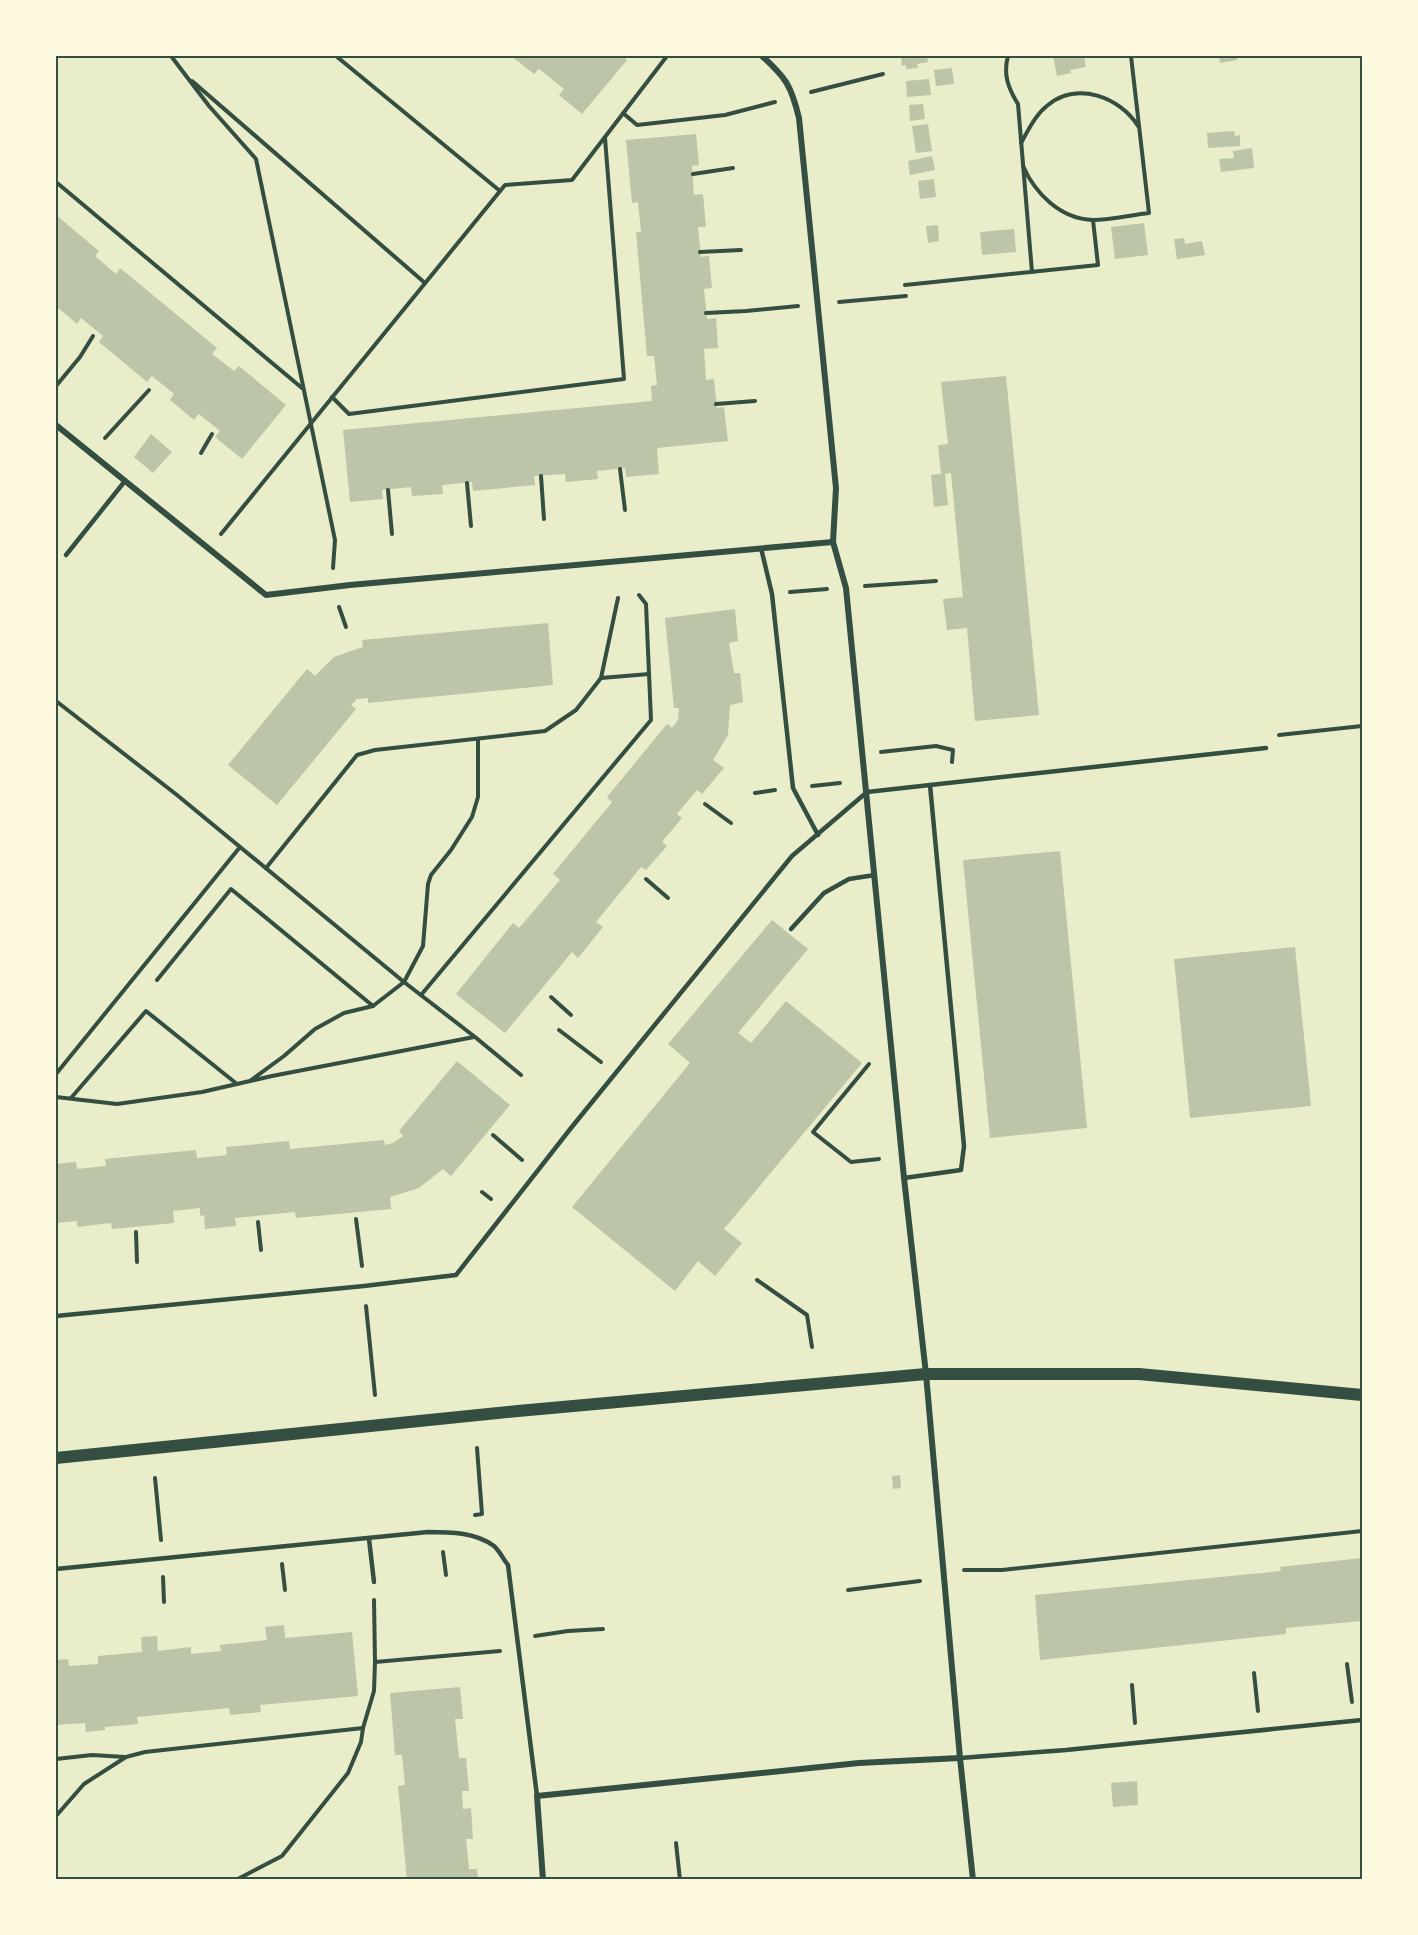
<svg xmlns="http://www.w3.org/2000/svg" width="1418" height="1935" font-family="'Archivo Narrow',sans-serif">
	<rect width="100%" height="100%" fill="#e9edc9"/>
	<g fill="#bcc5a7">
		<polygon points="511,56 622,56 627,60 582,114 559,95 564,89 539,69 534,74"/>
		<polygon points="901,56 927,56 928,62 917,64 918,68 906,69 906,65 902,66"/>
		<polygon points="1053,56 1084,56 1086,67 1070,70 1071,73 1057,76"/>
		<polygon points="1219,56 1237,56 1237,60 1220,63"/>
		<polygon points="952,68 954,84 936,86 934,70"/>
		<polygon points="929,79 931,95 907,97 906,81"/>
		<polygon points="923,104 925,119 910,121 909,105"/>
		<polygon points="928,124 932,151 916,153 912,126"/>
		<polygon points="1234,131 1235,136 1240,135 1240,146 1208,148 1207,133"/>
		<polygon points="696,134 699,165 692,166 694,195 703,194 706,227 698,227 701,257 709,256 712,288 704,289 707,319 716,318 718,348 704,349 706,380 714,379 717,408 724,407 728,441 657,448 659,474 626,477 625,468 597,471 598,479 566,482 565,474 534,476 535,485 473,491 472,482 442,485 443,494 412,496 411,487 382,490 383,499 350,502 343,430 652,401 651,386 657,385 654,356 647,356 636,232 641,232 638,202 632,203 626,140"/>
		<polygon points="1252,148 1254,168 1221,172 1219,159 1234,158 1233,151"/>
		<polygon points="932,156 935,170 910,175 908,161"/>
		<polygon points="934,179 936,197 920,199 918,181"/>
		<polygon points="56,215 99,251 95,256 116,274 120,268 217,348 212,354 234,371 239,366 286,405 242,459 215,437 220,431 199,414 194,420 170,400 174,394 152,376 147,382 99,342 103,336 81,318 77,324 56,306 57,298 56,297"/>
		<polygon points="1144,223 1148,255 1115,259 1111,227"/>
		<polygon points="938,225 939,241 928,243 926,226"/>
		<polygon points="1014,229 1016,252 982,255 980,232"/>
		<polygon points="1184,238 1185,244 1202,241 1205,255 1177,259 1174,239"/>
		<polygon points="1006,376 1039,715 975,721 967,628 947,630 943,599 963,597 951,473 945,474 948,505 934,507 931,475 941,474 938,445 948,444 941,382"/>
		<polygon points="151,434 172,452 153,473 134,457"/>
		<polygon points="735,609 738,641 729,643 734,673 740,673 743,702 730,705 728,735 713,760 724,768 702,794 697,790 677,814 682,818 662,842 667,846 646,870 641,867 596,922 603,927 578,958 572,952 505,1033 456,994 513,923 519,928 560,880 553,874 612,802 607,797 667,724 672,728 678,720 679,708 674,708 665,618"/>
		<polygon points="548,623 553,685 368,703 368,698 357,699 351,705 356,709 277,805 228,765 307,669 315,676 334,657 363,647 362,640"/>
		<polygon points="1060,851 1087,1128 990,1138 963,860"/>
		<polygon points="772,920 808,949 738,1033 751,1043 786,1001 862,1063 724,1229 742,1243 715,1276 698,1261 675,1291 572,1207 690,1063 668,1044"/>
		<polygon points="1295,947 1311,1106 1190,1118 1174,959"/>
		<polygon points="457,1061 510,1105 451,1176 443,1169 419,1188 390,1197 391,1209 296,1218 295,1212 235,1218 236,1226 205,1229 204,1215 200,1216 200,1208 173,1211 174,1223 112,1229 111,1223 77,1227 77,1221 56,1223 56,1164 76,1162 77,1169 106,1166 105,1159 196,1150 197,1158 227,1155 226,1147 289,1141 290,1149 384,1140 385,1145 393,1143 403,1136 399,1131"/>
		<polygon points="900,1475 901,1488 893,1489 892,1476"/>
		<polygon points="1362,1558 1362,1621 1286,1628 1286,1634 1040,1660 1035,1595 1281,1571 1280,1567"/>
		<polygon points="284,1625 285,1638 352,1632 358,1696 260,1705 261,1712 230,1715 229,1708 137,1717 138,1724 105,1727 105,1730 86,1732 85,1723 56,1725 56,1660 68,1659 69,1666 98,1664 98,1656 142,1652 141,1637 157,1636 158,1651 191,1647 191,1654 221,1651 220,1645 267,1640 265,1627"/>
		<polygon points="460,1687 463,1719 455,1719 459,1758 466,1758 469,1791 462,1791 463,1809 471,1808 473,1839 466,1839 469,1869 477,1869 478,1880 407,1880 398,1786 405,1785 402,1755 395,1755 390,1693"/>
		<polygon points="1137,1781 1138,1805 1113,1807 1111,1783"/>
	</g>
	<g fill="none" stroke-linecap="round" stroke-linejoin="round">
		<g stroke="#344e41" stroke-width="4">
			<polyline points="171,56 209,106 256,159 335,540 333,568"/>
			<polyline points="336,56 500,191"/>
			<path d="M1008 56C1003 74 1008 88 1018 104L1032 272"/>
			<polyline points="192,81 425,283"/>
			<polyline points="811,92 883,74"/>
			<polyline points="623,113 637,125 725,115 775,102"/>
			<path d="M1021 143C1029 129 1035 115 1048 105 1077 81 1120 97 1138 126"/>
			<path d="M1023 166C1035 193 1060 219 1093 220 1111 220 1131 215 1149 213L1131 56"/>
			<polyline points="693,174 733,168"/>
			<polyline points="56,182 302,388"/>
			<polyline points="700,252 741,250"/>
			<polyline points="905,285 1098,265 1093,220"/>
			<polyline points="839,302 906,296"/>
			<polyline points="706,313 746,311 798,306"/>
			<polyline points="56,386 80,357 93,336"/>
			<polyline points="332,397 349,414 624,379 605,138"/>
			<polyline points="716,404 755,401"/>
			<polyline points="105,438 149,390"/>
			<polyline points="201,453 212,434"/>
			<polyline points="620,469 625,510"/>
			<polyline points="541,476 544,519"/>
			<polyline points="467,483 471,526"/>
			<polyline points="388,490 392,534"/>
			<polyline points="221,534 505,185 572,180 667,56"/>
			<polyline points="865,586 936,581"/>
			<polyline points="790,592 827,589"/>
			<polyline points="339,607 346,627"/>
			<polyline points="601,678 649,674"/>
			<polyline points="56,701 177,795 404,982 475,1037 521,1075"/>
			<polyline points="1279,735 1362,726"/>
			<polyline points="881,752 936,746 953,750 952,762"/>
			<polyline points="812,786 840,783"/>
			<polyline points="755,793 775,790"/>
			<polyline points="705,804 731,823"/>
			<polyline points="266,868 357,755 375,750 545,731 576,710 601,678 618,598"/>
			<polyline points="646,879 668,898"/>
			<polyline points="157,980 231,889 373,1006"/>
			<polyline points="421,995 651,720 646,604 639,595"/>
			<polyline points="551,997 571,1015"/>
			<polyline points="559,1030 601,1062"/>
			<polyline points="869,1064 813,1132 851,1162 879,1159"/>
			<polyline points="56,1074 240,847"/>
			<polyline points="250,1081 284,1056 315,1029 344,1013 373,1006 404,982 423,946 428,884 431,875 451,850 472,817 478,797 478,739"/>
			<polyline points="56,1097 117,1104 202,1092 272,1076 474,1037"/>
			<polyline points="71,1098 146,1011 237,1084"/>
			<polyline points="493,1135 522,1160"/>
			<polyline points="482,1192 491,1199"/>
			<polyline points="356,1219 362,1266"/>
			<polyline points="258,1222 261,1250"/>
			<polyline points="136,1232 137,1262"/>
			<polyline points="757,1280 807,1315 812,1347"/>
			<polyline points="366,1306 375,1395"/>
			<polyline points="155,1478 161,1540"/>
			<polyline points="475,1515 482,1514 477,1448"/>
			<polyline points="443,1552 446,1575"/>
			<polyline points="282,1564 285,1590"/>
			<polyline points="964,1570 1002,1570 1362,1531"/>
			<polyline points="163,1577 164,1602"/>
			<polyline points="848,1590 920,1581"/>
			<polyline points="535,1636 568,1631 603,1629"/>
			<polyline points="375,1662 500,1651"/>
			<polyline points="1347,1664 1352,1702"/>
			<polyline points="1254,1673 1258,1711"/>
			<polyline points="1132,1685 1135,1723"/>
			<polyline points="56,1759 92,1755 125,1757"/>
			<polyline points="56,1816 84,1784 126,1757 145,1752 363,1728"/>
			<polyline points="676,1843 680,1880"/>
			<polyline points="236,1880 282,1856 348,1773 361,1742 363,1728 374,1691 375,1662 374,1600"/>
		</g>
		<g stroke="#344e41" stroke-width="4.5">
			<polyline points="761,548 772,594 793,788 818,835"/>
			<polyline points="66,555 125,481"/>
			<polyline points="791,929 824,893 849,879 875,875"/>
			<polyline points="904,1178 961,1170 964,1146 930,785"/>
			<polyline points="56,1316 364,1286 456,1275 571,1128 792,856 867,792 1266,748"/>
			<polyline points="369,1539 374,1582"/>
			<path d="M56 1569 428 1532C450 1532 475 1532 494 1546 499 1550 503 1559 508 1565L537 1796"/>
			<polyline points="960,1758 1066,1750 1362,1720"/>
		</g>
		<g stroke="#344e41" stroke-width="6">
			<path d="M762 56C786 78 791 85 799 118L836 488 833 542 846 588 904 1178 926 1374 960 1758 973 1880"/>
			<polyline points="56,425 266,595 350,585 833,542"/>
			<polyline points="543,1880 537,1796 859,1763 960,1758"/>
		</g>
		<polyline stroke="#344e41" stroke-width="12" points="56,1458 518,1411 926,1374 1139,1374 1362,1395"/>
	</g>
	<rect width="1418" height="1935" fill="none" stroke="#fefae0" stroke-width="114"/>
	<rect x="57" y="57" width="1304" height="1821" fill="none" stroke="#344e41" stroke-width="2"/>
</svg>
